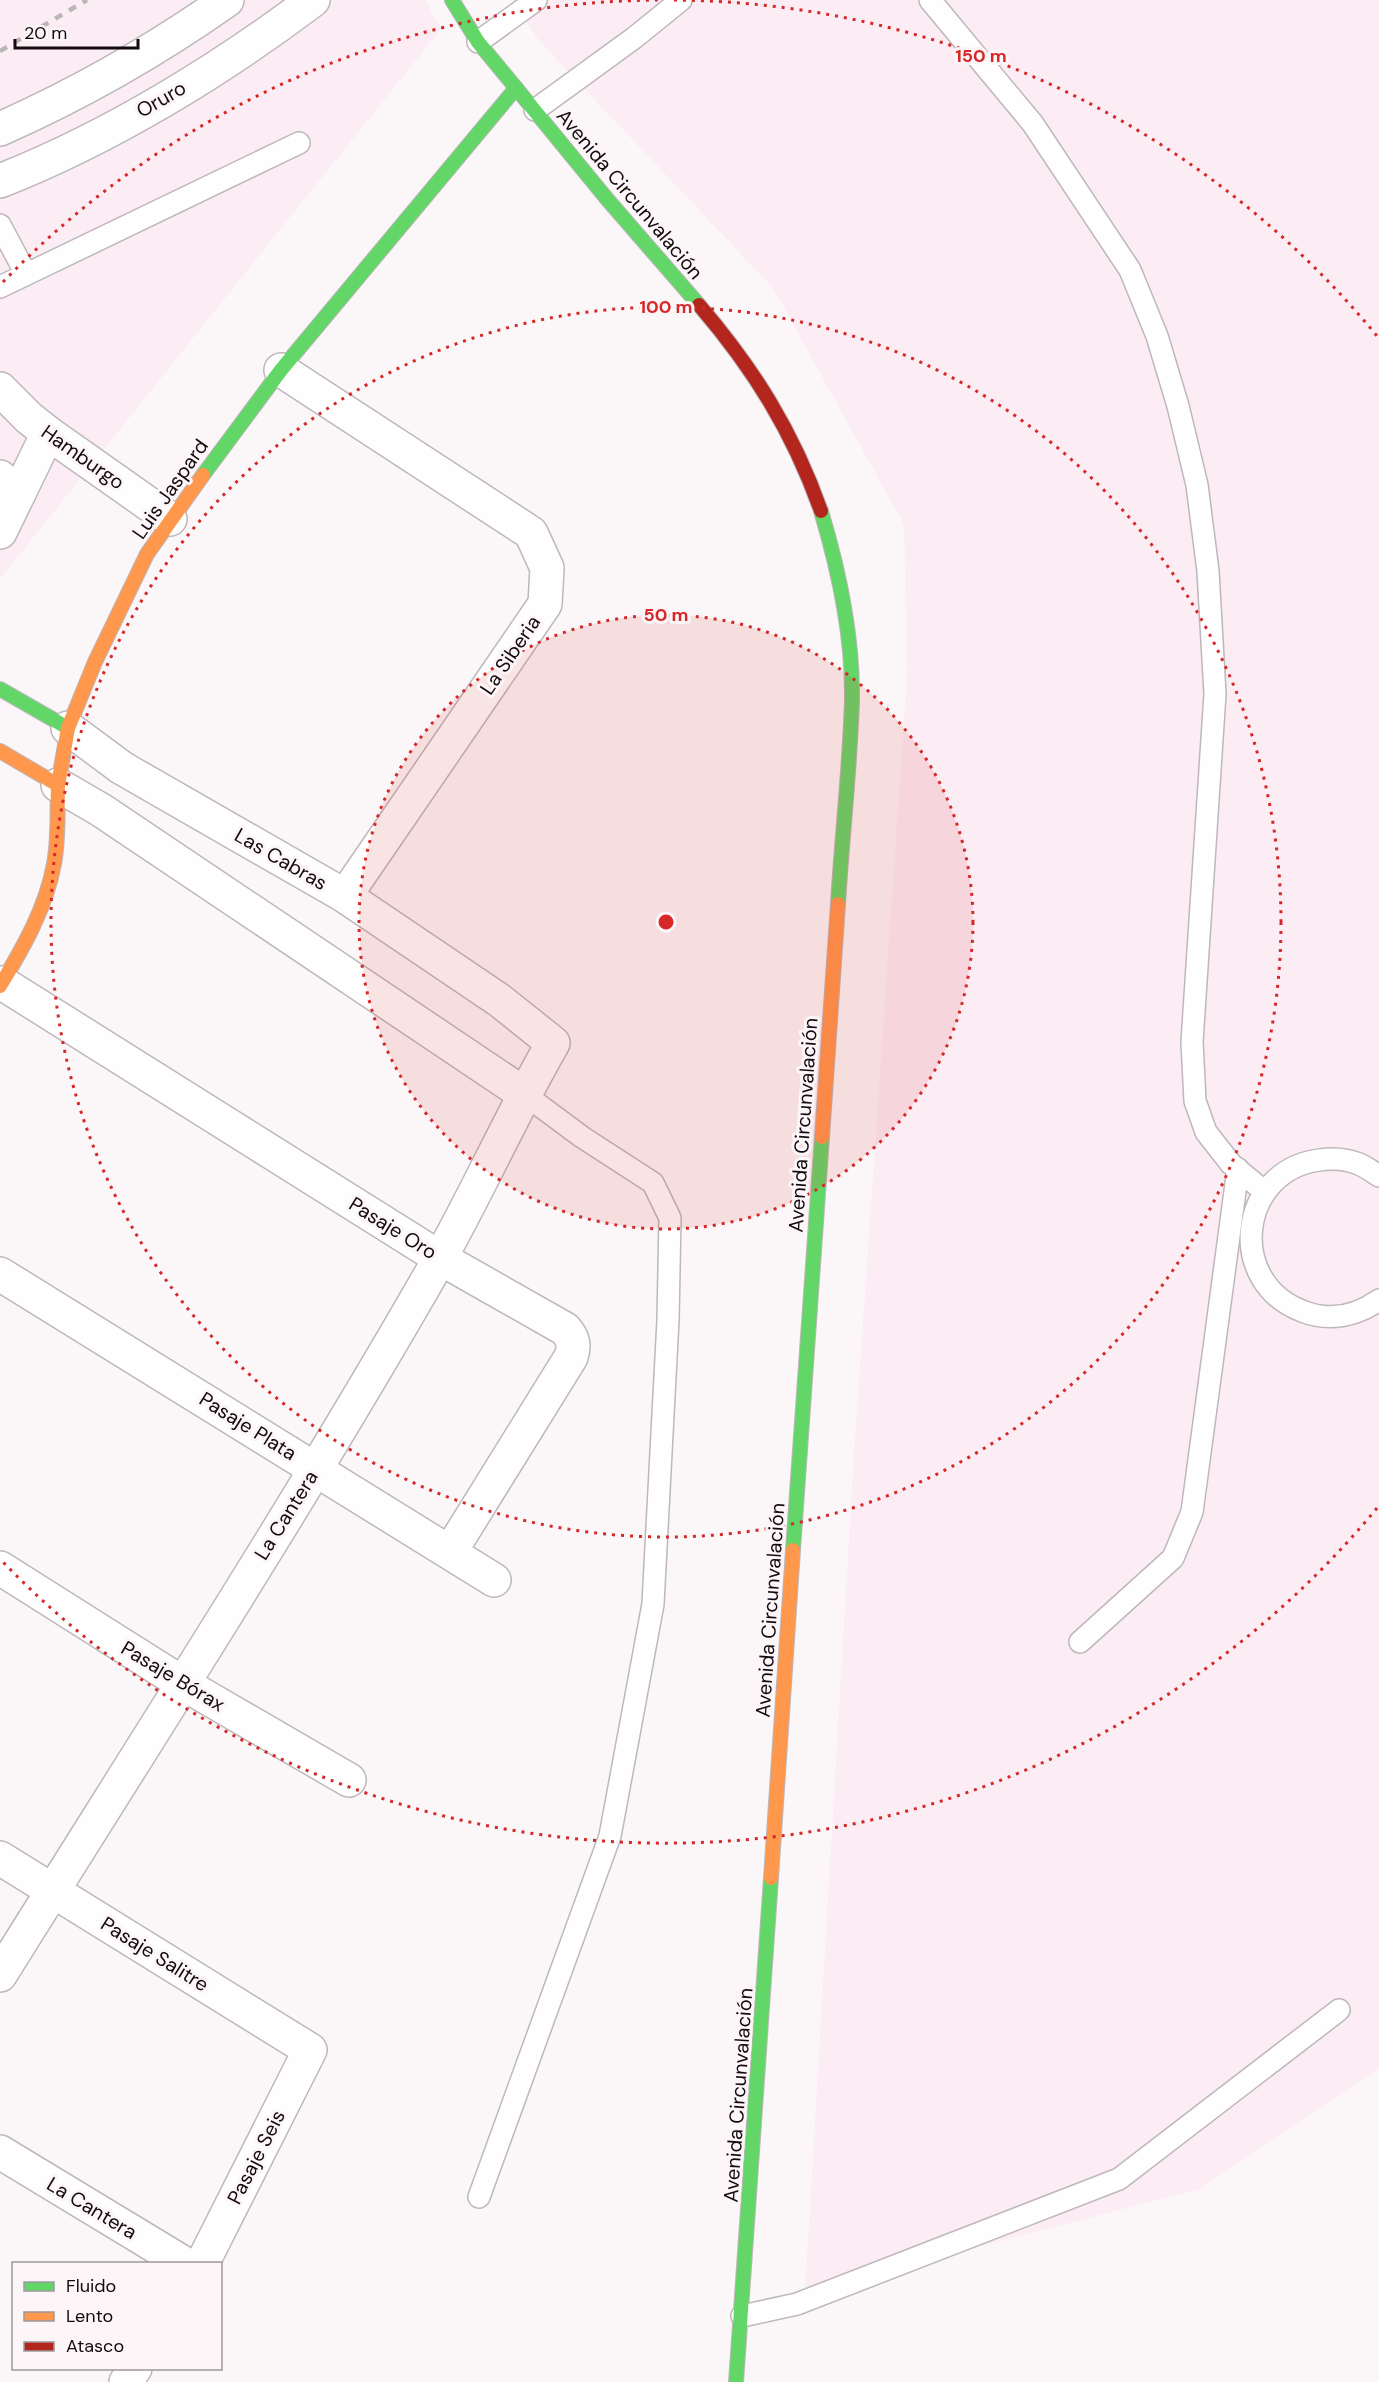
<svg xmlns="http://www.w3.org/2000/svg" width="1379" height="2382" font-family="'DM Sans',sans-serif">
	<rect width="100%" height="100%" fill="#fbf7f9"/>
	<g fill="#fcedf5">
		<polygon points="0,0 425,0 441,29 0,579"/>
		<polygon points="512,0 1379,0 1379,2069 1200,2189 805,2292 853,1469 907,674 904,525 773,288 539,41"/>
	</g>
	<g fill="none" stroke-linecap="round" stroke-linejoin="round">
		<g stroke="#beb7bb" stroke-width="24">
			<g id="lane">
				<polyline points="930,0 1033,124 1130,270 1157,336 1178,406 1197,485 1208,571 1215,694 1192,1042 1195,1101 1206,1132 1231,1164 1265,1192"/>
				<polyline points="478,42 536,0"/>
				<polyline points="535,110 634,38 681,0"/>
				<polyline points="0,225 26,274"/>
				<polyline points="0,287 299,143"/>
				<path d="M1379 1176C1373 1172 1366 1167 1359 1164 1347 1159 1332 1158 1319 1160 1238 1171 1226 1282 1302 1311 1329 1322 1356 1316 1379 1300"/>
				<polyline points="1080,1642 1173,1558 1192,1512 1238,1169"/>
				<polyline points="479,2197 610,1836 653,1604 668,1320 670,1218 653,1183 582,1137 524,1094"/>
				<polyline points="742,2316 797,2304 1119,2179 1339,2010"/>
			</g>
		</g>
		<g stroke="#beb7bb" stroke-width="36">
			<g id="street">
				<path d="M0 129C79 94 156 50 227 0"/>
				<path d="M0 181C109 138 219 71 313 0"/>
				<polyline points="281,370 531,533 547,568 545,604 345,896"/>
				<polyline points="0,389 29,418 48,433 170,519"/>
				<polyline points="0,477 19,493 48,433"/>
				<polyline points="0,532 19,493"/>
				<polyline points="58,785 101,810 524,1094"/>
				<path d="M2 983 440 1258 565 1329C573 1338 575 1345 571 1357L450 1552"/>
				<polyline points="0,1274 494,1580"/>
				<polyline points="0,1568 182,1683 349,1780"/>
				<polyline points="0,1858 310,2050 202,2264"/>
				<path d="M0 1975C148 1738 300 1503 439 1260 479 1189 512 1114 553 1043L499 1000 345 896 122 768 68 728"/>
				<polyline points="0,2152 185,2264"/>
				<polyline points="126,2382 135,2368"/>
			</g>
		</g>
		<g stroke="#beb7bb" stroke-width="16">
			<g id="fast">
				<polyline points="452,0 478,42 516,88"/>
				<polyline points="203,475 281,370 516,88 607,199 699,305"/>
				<path d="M821 511C839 571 853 637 852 700 850 768 842 836 838 904"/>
				<polyline points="0,689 68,728"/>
				<polyline points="793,1550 822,1137"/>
				<polyline points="736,2382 771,1878"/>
			</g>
		</g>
		<g stroke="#beb7bb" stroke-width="16">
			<g id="slow">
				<polyline points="0,751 58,785 68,728 95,662 147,554 203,475"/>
				<path d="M0 986C23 948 46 908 54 864 59 838 57 811 58 785"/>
				<polyline points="822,1137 838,904"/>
				<polyline points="771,1878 793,1550"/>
			</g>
		</g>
		<g stroke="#beb7bb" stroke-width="16">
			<path id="jam" d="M699 305C754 369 793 432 821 511"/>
		</g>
		<use href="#lane" stroke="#fefefe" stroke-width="21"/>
		<use href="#street" stroke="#fefefe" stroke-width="33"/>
		<use href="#fast" stroke="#63d668" stroke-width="14"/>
		<use href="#slow" stroke="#ff974d" stroke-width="14"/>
		<use href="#jam" stroke="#b3261e" stroke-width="14"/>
		<polyline stroke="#b8b6b7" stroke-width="4.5" stroke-dasharray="8 8" stroke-linecap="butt" points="0,51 87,0"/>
	</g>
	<circle cx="666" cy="922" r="307" fill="#d62828" fill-opacity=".12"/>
	<g fill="none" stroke="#d62828" stroke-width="3" stroke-dasharray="3 6">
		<circle cx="666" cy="922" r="307"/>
		<circle cx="666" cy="922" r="615"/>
		<path d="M1377 1508A922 922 0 0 1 3 1562M3 282A922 922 0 0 1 658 0M674 0A922 922 0 0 1 1377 336"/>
	</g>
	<g text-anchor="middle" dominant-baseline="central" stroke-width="6" stroke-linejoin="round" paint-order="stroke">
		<g font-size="20" fill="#130a0f" stroke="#fcf6f9">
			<text transform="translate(161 99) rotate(-30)">Oruro</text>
			<text transform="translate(630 194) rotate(50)">Avenida Circunvalación</text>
			<text transform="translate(83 457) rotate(35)">Hamburgo</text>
			<text transform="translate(170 489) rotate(-55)">Luis Jaspard</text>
			<text transform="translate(510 655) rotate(-56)">La Siberia</text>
			<text transform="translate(281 859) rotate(30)">Las Cabras</text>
			<text transform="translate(803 1125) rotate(-86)">Avenida Circunvalación</text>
			<text transform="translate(393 1228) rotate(32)">Pasaje Oro</text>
			<text transform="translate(248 1426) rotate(32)">Pasaje Plata</text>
			<text transform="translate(286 1515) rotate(-58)">La Cantera</text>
			<text transform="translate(770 1610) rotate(-86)">Avenida Circunvalación</text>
			<text transform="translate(173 1676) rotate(31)">Pasaje Bórax</text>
			<text transform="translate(155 1954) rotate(32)">Pasaje Salitre</text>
			<text transform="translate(738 2095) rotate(-86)">Avenida Circunvalación</text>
			<text transform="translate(256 2157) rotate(-63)">Pasaje Seis</text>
			<text transform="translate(92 2208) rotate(31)">La Cantera</text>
		</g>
	</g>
	<circle cx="666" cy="922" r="9" fill="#d62828" stroke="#fcf6f9" stroke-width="3"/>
	<g font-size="18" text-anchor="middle" font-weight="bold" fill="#d62828" stroke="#fcf6f9" stroke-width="6" stroke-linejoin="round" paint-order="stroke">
		<text x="981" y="62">150 m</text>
		<text x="666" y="313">100 m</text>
		<text x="666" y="621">50 m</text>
	</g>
	<rect x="12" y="2262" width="210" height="108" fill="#fcf6f9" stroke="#9f989b" stroke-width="1.5"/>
	<rect x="24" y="2282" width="30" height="9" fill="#63d668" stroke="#9f989b" stroke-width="1.5"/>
	<text x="66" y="2292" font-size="18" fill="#130a0f">Fluido</text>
	<rect x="24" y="2312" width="30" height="9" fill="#ff974d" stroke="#9f989b" stroke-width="1.5"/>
	<text x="66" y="2322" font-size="18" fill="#130a0f">Lento</text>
	<rect x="24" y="2342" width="30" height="9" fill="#b3261e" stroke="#9f989b" stroke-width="1.5"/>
	<text x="66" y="2352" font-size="18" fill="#130a0f">Atasco</text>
	<path d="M15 39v9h123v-9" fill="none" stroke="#130a0f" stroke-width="3"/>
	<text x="24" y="39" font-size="18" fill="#130a0f" stroke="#fcf6f9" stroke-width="4.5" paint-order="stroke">20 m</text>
</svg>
